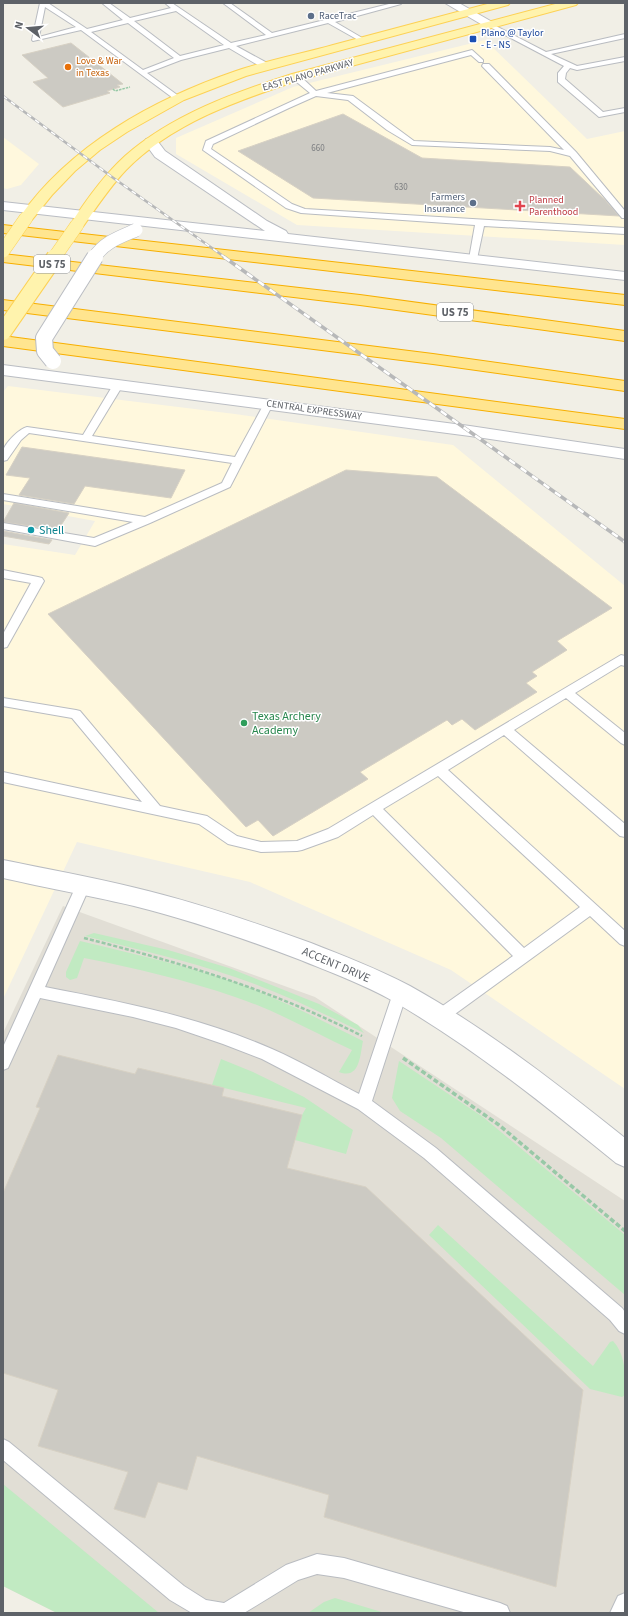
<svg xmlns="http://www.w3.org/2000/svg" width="628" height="1616" font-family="'Source Sans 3',sans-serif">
	<rect width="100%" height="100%" fill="#f1efe6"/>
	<g fill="#fff8dd">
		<polygon points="485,40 587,139 625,131 625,245 297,225 176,154 176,138 293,87"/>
		<polygon points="3,137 39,164 21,185 7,189 3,188"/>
		<polygon points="8,386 235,414 453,445 625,586 625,1089 451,970 250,882 77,842 3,999 3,544 75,555 95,521 3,504 3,392"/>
	</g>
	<polygon fill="#e1ded5" points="63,906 315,997 625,1201 625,1613 57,1613 3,1586 3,1033"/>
	<g fill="#c1eac2">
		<path d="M94 933 168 950 229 968 319 1004 358 1025 364 1033C322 1013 280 992 235 977 186 960 135 949 85 936Z"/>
		<path d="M80 941C134 954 189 966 242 985 284 1001 323 1021 363 1041 360 1055 360 1080 339 1072L352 1050C313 1032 275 1010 235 997 186 980 135 968 84 958L77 978 70 980 66 977V972Z"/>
		<polygon points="221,1059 253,1072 304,1097 353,1130 346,1154 295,1140 302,1115 306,1108 212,1085"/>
		<polygon points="399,1061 483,1117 625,1235 625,1295 441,1138 400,1111 392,1098"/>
		<path d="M438 1225 593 1366 610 1342 613 1341C626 1355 626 1377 625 1395L622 1397 590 1389 429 1235Z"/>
		<polygon points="3,1484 159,1613 57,1613 3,1586"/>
		<polygon points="335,1598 385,1613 308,1613 324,1602"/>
	</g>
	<g fill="#cccac3" stroke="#d7d1c4">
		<polygon points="71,43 123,84 117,85 120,87 107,91 110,93 63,107 33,82 48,78 22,55"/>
		<polygon points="343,114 422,158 570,167 605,200 619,216 313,198 238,151"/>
		<polygon points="22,447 185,470 171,498 85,486 74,504 19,495 30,478 6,475"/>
		<polygon points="346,470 437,477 612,608 557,641 567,650 532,672 537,676 526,683 537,692 475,730 462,719 452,725 447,720 360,772 368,779 273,836 258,820 246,827 48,614"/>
		<polygon points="14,503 69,513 58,530 3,522"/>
		<polygon points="3,531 52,540 49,544 3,536"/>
		<polygon points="58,1055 135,1074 138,1068 224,1088 222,1096 302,1115 287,1168 366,1187 583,1390 556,1587 324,1517 329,1495 197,1456 187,1490 158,1482 145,1518 114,1509 128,1472 38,1446 58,1390 3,1373 3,1193 40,1108 36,1107"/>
	</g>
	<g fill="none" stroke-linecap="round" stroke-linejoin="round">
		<g stroke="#b9bcc1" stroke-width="2">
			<g id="service">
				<path d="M40 3H48L87 29 123 20 102 3H109L130 18 171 8 165 3H172L231 43 266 35 223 3H230L272 33 393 3 401 4 335 22 364 39V41H360L328 23 236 46 269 64V68H263L229 48 181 60 147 73 180 97V101H177L81 30 33 41 32 40ZM45 7 76 27 39 37ZM176 11 224 45 180 56 134 21ZM128 23 174 58 143 70 91 32Z"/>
				<polygon points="490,23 546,52 625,34 625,38 551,54 577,66 625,57 625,61 577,70 570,68 566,73 565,79 603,112 625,108 625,112 599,117 558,82 558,73 564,66 488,26 487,25"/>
				<polygon points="472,50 483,60 483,62 479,62 471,55 327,93 353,96 414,141 550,147 564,150 482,66 483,64 489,64 576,152 625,211 625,218 622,218 570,156 550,151 412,145 387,130 348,100 316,96 289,108 213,144 211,149 292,204 305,209 625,228 625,234 484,226 477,259 473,262 469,259 475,225 301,213 286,208 203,150 206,141 310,93 293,79 293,75 299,75 316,91"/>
				<path d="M118 382 123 385 92 436 235 457 265 402 268 401 273 404 230 487 150 523 95 546 3 529V523L94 538 133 522 3 500V494L145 517 222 483 232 463 29 433 21 440 7 460 3 461C3 458 2 454 3 451 5 443 19 429 27 427L83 435 113 385Z"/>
				<polygon points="3,570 38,577 42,578 44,581 7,647 3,648 3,634 31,583 3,578"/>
				<path d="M621 655 625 656V666L621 665 575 693 625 733V745L621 743 566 698 514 730 625 824V837L620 836 504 735 448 770 625 931V946L620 944 590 916 444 1022 439 1023 434 1022 432 1017 434 1012 513 956 373 815 338 837 302 850 297 851 261 852 228 844 199 824 3 782V772L142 802 72 718 3 706V698L76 710 80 711 160 806 207 816 237 836 261 842 297 841 328 829ZM438 776 580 907 524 948 383 809Z"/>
				<path d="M83 880 88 882 90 886 45 987C122 1002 200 1017 272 1049 302 1062 330 1079 359 1094L393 993 395 989 400 987 405 989 407 993 372 1101 436 1148 622 1308 625 1312V1334L619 1331 610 1320 424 1158 358 1109 262 1059 223 1044 176 1028 133 1017 40 998 8 1068 3 1070V1047L76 886 78 882Z"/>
				<polygon points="3,1439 9,1442 184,1586 206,1600 224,1603 286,1565 317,1554 344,1558 500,1603 507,1606 510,1613 467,1613 344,1578 317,1574 298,1580 244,1613 192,1613 170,1600 3,1460"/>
				<polygon points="625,1593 625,1613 610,1613 618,1596"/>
			</g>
		</g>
		<g stroke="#b9bcc1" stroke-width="2">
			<g id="minor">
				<polygon points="445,3 459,3 494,23 496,25 494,27 486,27"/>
				<path d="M3 860C47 869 92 877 136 888 195 902 253 922 311 943 344 956 378 969 410 986 487 1029 556 1083 625 1138V1167L616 1163C543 1104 474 1048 393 1001 363 984 330 972 298 959 245 939 190 920 134 906 91 896 47 888 3 878Z"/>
			</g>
		</g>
		<g stroke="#babdc3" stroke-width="2">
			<g id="secondary">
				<polygon points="151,138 156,139 165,151 267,221 286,231 288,234 625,272 625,280 3,210 3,202 265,231 155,157 144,142 146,139"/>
				<polygon points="3,365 470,426 625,449 625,459 470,436 3,375"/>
			</g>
		</g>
		<g stroke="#fdd154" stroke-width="2">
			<g id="primary">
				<path d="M491 3H510L508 5 246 76 184 100 127 132 100 150 75 171 52 195 31 221 26 222 21 221 19 218C70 145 154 99 236 71 268 60 301 54 333 45 386 31 438 17 491 3Z"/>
				<path d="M559 3H578L576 5 300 80C239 100 172 123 126 170 109 188 96 208 82 228L77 229 72 228 70 225C86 200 103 176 125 156 172 115 233 93 292 74Z"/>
			</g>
		</g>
		<g stroke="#f7af00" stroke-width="2">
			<g id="motorway">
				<polygon points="3,225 625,295 625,305 3,233"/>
				<polygon points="3,254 360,295 625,331 625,341 360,305 3,262"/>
				<polygon points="3,300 433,354 625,381 625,391 433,364 3,310"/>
				<polygon points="3,336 625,419 625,429 3,346"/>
			</g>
		</g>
		<polyline stroke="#98c9a7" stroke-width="1.5" stroke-dasharray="2.5 1" stroke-linecap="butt" points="113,89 115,91 130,87"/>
		<path stroke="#98c9a7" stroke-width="2.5" stroke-dasharray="4 2" stroke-linecap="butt" d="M84 938C182 963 272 990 362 1036"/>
		<polyline stroke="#98c9a7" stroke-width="3.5" stroke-dasharray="5 2.5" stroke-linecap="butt" points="403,1058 499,1125 625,1231"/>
		<use href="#service" fill="#fff" fill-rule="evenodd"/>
		<use href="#minor" fill="#fff" fill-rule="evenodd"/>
		<use href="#secondary" fill="#fff" fill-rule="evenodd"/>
		<use href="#primary" fill="#fff3ad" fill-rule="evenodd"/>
		<use href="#motorway" fill="#ffe58f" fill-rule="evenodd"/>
		<g stroke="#b7b8b9" stroke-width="2.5">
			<polyline id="rail-far1" points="3,96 112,177 226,258"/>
		</g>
		<g stroke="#b7b8b9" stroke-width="3.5">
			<polyline id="rail" points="224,257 625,542"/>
		</g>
		<use href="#rail-far1" stroke="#fff" stroke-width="1.5" stroke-dasharray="5" stroke-linecap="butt"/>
		<use href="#rail" stroke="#fff" stroke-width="2.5" stroke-dasharray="7" stroke-linecap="butt"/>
		<g stroke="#babdc3" stroke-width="14" stroke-linecap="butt">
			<path id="secondary-bridge-far1" d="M94 258C104 242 120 237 136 230"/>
		</g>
		<g stroke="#babdc3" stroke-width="18" stroke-linecap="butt">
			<polyline id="secondary-bridge" points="53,361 45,351 44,338 95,257"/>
		</g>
		<g stroke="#fdd154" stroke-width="14" stroke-linecap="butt">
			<g id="primary-bridge-far1">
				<polyline points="3,251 26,218"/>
				<polyline points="54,258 77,225"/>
			</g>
		</g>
		<g stroke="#fdd154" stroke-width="18" stroke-linecap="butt">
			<polyline id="primary-bridge" points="3,332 55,257"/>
		</g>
		<use href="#secondary-bridge-far1" stroke="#fff" stroke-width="13"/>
		<use href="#secondary-bridge" stroke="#fff" stroke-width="16"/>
		<use href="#primary-bridge-far1" stroke="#fff3ad" stroke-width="13"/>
		<use href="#primary-bridge" stroke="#fff3ad" stroke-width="16"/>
	</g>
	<g fill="#5c6f8a" stroke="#fff" stroke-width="1.5">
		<circle cx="311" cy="16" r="4"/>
		<circle cx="473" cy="203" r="4"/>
	</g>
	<rect fill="#1a4fb4" stroke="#fff" stroke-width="1.5" x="469" y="35" width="8" height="8" rx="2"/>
	<circle fill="#e8710a" stroke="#fff" stroke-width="1.5" cx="68" cy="67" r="4"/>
	<path fill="#e0444e" stroke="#fff" stroke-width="1.5" d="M518 200h4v4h4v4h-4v4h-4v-4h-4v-4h4z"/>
	<circle fill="#0f9aa8" stroke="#fff" stroke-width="1.5" cx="31" cy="530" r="4"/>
	<circle fill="#2e9e5b" stroke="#fff" stroke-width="1.5" cx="244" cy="723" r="4"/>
	<g text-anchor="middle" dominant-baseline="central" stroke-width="3" stroke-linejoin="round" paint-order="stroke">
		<g font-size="9" fill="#7a7c7f">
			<text x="318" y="148">660</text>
			<text x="401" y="187">630</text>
		</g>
		<g font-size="10" fill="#4e5e75" stroke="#fff" text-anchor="start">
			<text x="319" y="16">RaceTrac</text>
			<text x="465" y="197" text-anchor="end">Farmers<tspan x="465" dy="12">Insurance</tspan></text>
		</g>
		<g font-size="10" fill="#164399" stroke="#fff" text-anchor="start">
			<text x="481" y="33">Plano @ Taylor<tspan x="481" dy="12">- E - NS</tspan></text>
		</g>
		<g font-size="10" fill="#c56008" stroke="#fff" text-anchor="start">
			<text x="76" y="61">Love &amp; War<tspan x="76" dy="12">in Texas</tspan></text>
		</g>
		<g font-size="10" fill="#5e6268" stroke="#fff">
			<text transform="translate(308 75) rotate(-16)">EAST PLANO PARKWAY</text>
			<text transform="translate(314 410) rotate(8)">CENTRAL EXPRESSWAY</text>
		</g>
		<g font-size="10" fill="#be3a42" stroke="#fff" text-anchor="start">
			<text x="529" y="200">Planned<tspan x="529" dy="12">Parenthood</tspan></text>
		</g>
		<g fill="#fff" stroke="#8e9195" stroke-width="1">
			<rect x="34" y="255" width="36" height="18" rx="3"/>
			<rect x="437" y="303" width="36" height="18" rx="3"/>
		</g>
		<g font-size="11" font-weight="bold" fill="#5e6268">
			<text x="52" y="264">US 75</text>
			<text x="455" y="312">US 75</text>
		</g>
		<g font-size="12" fill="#0d838f" stroke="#fff" text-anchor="start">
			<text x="39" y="530">Shell</text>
		</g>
		<g font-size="12" fill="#27864d" stroke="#fff" text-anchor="start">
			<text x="252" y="716">Texas Archery<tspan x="252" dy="14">Academy</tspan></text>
		</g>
		<g font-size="12" fill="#5e6268" stroke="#fff">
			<text transform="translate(336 965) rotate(23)">ACCENT DRIVE</text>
		</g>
	</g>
	<rect width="628" height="1616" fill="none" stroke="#5e6268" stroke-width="8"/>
	<g transform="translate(28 28) rotate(286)" stroke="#ffffff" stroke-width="3" paint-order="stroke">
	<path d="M0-3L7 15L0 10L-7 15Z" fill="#5e6268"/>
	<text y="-6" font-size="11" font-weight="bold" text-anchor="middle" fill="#5e6268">N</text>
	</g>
</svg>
